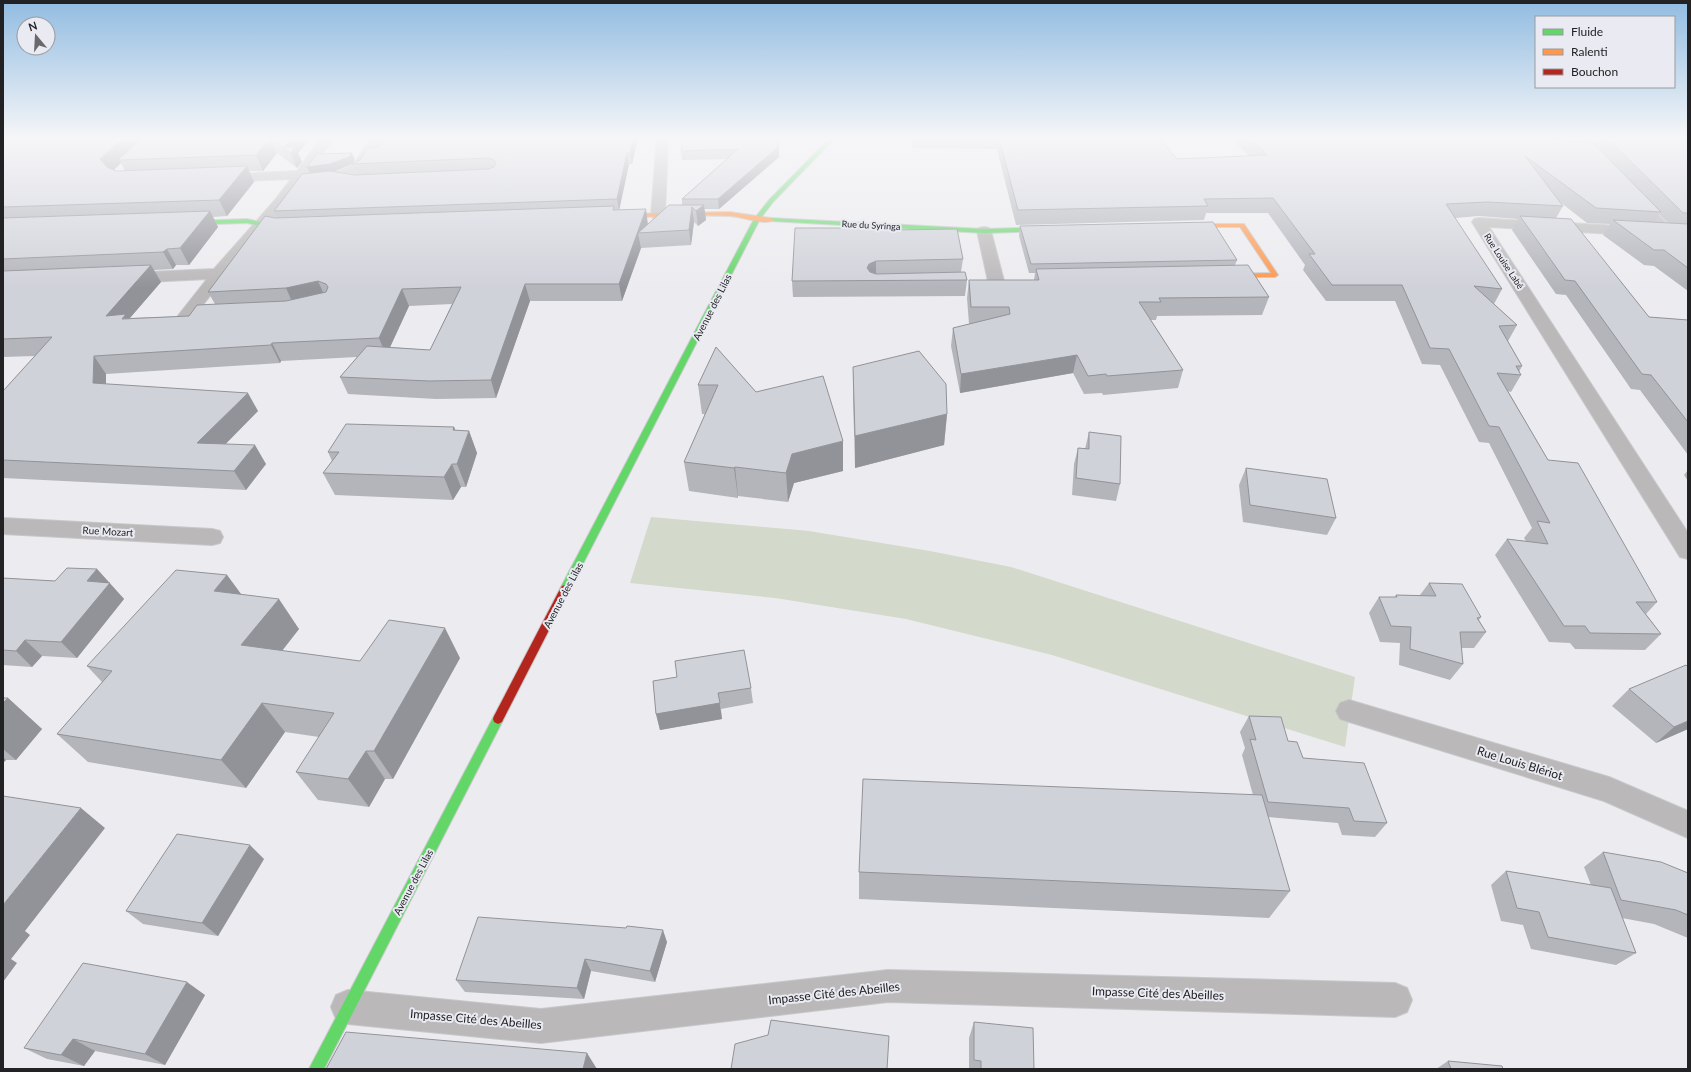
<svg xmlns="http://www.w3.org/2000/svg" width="1691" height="1072" font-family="Lato,sans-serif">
	<rect width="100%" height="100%" fill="#ececf0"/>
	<polygon fill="#d3d9cb" points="651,517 809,531 930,551 1011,567 1355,677 1345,747 1052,655 906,619 775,598 630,583"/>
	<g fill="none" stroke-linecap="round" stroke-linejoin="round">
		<g stroke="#c8c8cb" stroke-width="2">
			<g id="street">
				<polygon points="321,138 334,138 285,206 225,277 198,311 213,310 219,311 221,315 219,319 185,322 179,321 177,317 207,279 127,283 121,281 119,278 121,275 127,273 214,269 275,200 291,179 221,182 216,181 214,178 216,175 297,171"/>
				<path d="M371 138H383C378 146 369 166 363 171 354 178 322 185 311 182L309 179 311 176 333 173 353 165Z"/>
				<polygon points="657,138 667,138 668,140 665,215 663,218 658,219 653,218 651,215"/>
				<polygon points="1571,138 1584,138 1605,161 1607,164 1605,167 1595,167"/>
				<polygon points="1634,194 1639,195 1673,230 1675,233 1673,236 1668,237 1489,227 1688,533 1688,559 1680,557 1472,222 1474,219 1479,218 1655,228 1627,198 1629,195"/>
				<polygon points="984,227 989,228 991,231 1004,281 1002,284 996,286 990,284 988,281 977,231 979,228"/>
				<polygon points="3,518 212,529 220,531 223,537 220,543 212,545 3,534"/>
				<polygon points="1349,700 1609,777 1688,811 1688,838 1604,801 1340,719 1336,711 1340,703"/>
				<polygon points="888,970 1395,983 1407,988 1412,1000 1407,1012 1395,1017 888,1002 541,1043 348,1024 336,1019 331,1007 336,995 348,990 541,1009"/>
			</g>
		</g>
		<g stroke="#c8c8cb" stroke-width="2">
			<g id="fast">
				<polygon points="830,138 835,138 773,202 760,219 570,589 568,592 562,592 560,589 754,219 769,200"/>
				<polygon points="771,218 984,229 1050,227 1053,229 1050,231 984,233 769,221 768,220"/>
				<polygon points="247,219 292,229 289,231 282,231 247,223 186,225 183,223 186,221"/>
				<polygon points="498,714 502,716 503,719 502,722 324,1069 309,1069 494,716"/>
			</g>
		</g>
		<g stroke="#c8c8cb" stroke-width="2">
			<g id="slow">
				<path d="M730 212 771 218 774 220C765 226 740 216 729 216 692 214 654 217 617 218L614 216 617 214Z"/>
				<polygon points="1186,224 1244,224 1278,275 1275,277 1224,277 1224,275 1226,274 1271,273 1240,227 1184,227 1184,225"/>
			</g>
		</g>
		<g stroke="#c8c8cb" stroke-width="2">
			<polygon id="jam" points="565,585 568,586 570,589 502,722 498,724 494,722 493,719 494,716 560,589 562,586"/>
		</g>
		<use href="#street" fill="#bab8b9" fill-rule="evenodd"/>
		<use href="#fast" fill="#63d668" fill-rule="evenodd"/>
		<use href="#slow" fill="#ff974d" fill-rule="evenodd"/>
		<use href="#jam" fill="#b3261e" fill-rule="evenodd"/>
	</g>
	<g fill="#b3b5bb" fill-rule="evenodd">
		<path d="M3 138H310L298 153 302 162 297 168 277 153 263 171H249L254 182 227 216 213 217 218 227 189 265H176L173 269 154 270 161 282 130 318 189 316 215 304 208 292 275 218H277L274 211 310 173 307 167 355 160 352 164 333 171 357 175 352 164 360 160 379 147 385 138H638L632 164H629L619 210 648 224 682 205V199L727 159 682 160 681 151 683 138H782V139H779V157L719 209H704L706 220 698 226 694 222 691 245 641 248 622 301H530L496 398 436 399 348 394 340 377 357 357 281 361 280 363 106 374V384L258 411 225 444 266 464 246 490 3 478V391L35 356 3 357ZM121 163 125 171H116L114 170ZM452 304 430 350 390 347 409 306Z"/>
		<path d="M911 138H1159L1177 159 1249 156 1231 138H1578L1576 141 1590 142 1586 138H1688V291L1654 266 1644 265 1603 235 1610 224 1587 223 1560 202 1563 206 1556 218 1649 317 1688 320V455L1640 390 1631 389 1566 295 1556 294 1512 230 1518 219 1479 216 1455 218 1502 289 1494 304 1517 325 1508 341 1522 366 1519 372 1521 375 1511 392 1508 391 1548 460 1657 602 1646 614 1661 634 1645 650 1575 649 1570 643 1549 642 1495 555 1507 539 1526 541 1524 538 1532 528 1489 443 1479 442 1440 365 1422 364 1395 301H1326L1303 270 1305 265 1268 213H1206L1204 220 1016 225 997 149 913 148ZM1659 214 1668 223 1654 222Z"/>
		<polygon points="1020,226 1237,260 1235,265 1269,297 1262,315 1157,316 1156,320 1151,320 1183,370 1178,388 1103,395 1102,393 1084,394 1073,373 960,393 951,346 953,328 969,324 967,298 969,280 1034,280 1035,273 1029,273 1019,236"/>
		<polygon points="892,230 963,259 961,272 967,280 965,296 793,297 792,281"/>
		<polygon points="716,347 756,392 843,471 794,483 788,502 738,496 738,498 689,491 684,462 705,414 702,414 698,385"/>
		<polygon points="853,367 947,414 944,445 855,468 853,398"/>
		<polygon points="454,427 455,430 469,431 477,453 466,487 461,487 453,500 335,495 323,473 332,461 328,452"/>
		<polygon points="1089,432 1120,484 1116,501 1072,495 1074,464 1078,448 1085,449"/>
		<polygon points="1246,468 1336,518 1327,535 1243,522 1239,485"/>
		<polygon points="1688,470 1688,481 1684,475"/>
		<polygon points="97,569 124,599 77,658 42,656 32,667 3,665 3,578 55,581"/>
		<polygon points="227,575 241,594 299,629 282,651 360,661 460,658 393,779 385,779 369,807 318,800 296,772 319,737 285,732 246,788 88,762 57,734 102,682 87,666"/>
		<polygon points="1429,583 1481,617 1479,620 1486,632 1474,648 1461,648 1463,664 1450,680 1399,665 1400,643 1380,642 1369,613 1379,597 1395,597 1396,595 1420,595"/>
		<polygon points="1688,667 1688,729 1656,743 1612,706 1629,689"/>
		<polygon points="653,681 751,688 753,703 721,709 722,719 660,730 656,714"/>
		<polygon points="3,698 8,698 42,729 16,760 6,760 3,763"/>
		<polygon points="1249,716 1288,741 1303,758 1387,823 1375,837 1342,835 1338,823 1268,817 1290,891 1269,918 859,899 859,872 1253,795 1242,755 1245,748 1240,732"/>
		<polygon points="1603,852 1688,873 1688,938 1654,924 1622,918 1636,953 1616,965 1531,949 1523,925 1501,921 1491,885 1506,871 1591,885 1584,867"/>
		<polygon points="264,859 218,936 143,924 126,911"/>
		<polygon points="626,928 667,942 655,982 591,971 584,999 465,992 456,980"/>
		<polygon points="205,995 165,1065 95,1051 84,1066 47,1059 24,1048"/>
		<polygon points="974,1022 1034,1069 969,1069 969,1038"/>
		<polygon points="1448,1061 1503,1069 1436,1069"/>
	</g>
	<g fill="#929399">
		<polygon points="124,138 149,138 119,159 121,163 109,174 100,159"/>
		<polygon points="270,138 271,138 277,153 263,171 256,155"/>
		<polygon points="292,138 310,138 298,153 302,162 297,168 291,153 284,147"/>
		<polygon points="633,138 638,138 632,164 630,153"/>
		<polygon points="779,138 779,157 719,209 718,199"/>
		<polygon points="352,153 355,160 352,164 333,172 310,174 307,167"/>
		<polygon points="627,153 629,164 619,211 617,199"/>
		<polygon points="247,166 254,182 227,216 219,200"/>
		<polygon points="704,205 706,220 698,226 696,211"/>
		<polygon points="692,207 694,222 691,245 689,230"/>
		<polygon points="646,209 648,225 638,233 641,248 622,301 619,284"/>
		<polygon points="210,211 218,227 189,265 180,248"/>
		<polygon points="167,249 176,265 173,269 163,252"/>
		<polygon points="876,261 876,276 867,281 867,268 869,264"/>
		<polygon points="151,265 161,282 129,319 106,316"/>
		<polygon points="318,281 326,299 294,306 286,288"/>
		<polygon points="525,284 530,301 496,398 491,380"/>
		<polygon points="402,289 409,306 386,356 379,338"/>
		<polygon points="272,343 281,361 280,363 271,345"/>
		<polygon points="1077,355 1073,373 960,393 961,374"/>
		<polygon points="94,356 106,374 106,401 93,383"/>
		<polygon points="248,393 258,411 209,461 197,443"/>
		<polygon points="947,414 944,445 855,468 855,436"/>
		<polygon points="454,427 463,449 469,431 477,453 466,487 457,464 453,430"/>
		<polygon points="843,441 843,471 794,483 788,502 786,473 792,454"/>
		<polygon points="255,445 266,464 246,490 234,471"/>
		<polygon points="452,464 461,487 453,500 444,477"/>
		<polygon points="735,467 738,496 738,498 734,468"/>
		<polygon points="97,569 124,599 77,658 61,642 87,581"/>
		<polygon points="227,575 249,605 214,591"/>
		<polygon points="279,599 299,629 263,675 241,645"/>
		<polygon points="445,628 460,658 393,779 374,751"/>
		<polygon points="25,640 42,656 32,667 16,651"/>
		<polygon points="718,693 722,719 660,730 656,714"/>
		<polygon points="3,698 8,698 42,729 16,760 3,749"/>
		<polygon points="262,703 285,732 246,788 221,760"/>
		<polygon points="1688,721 1688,729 1656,743 1674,727"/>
		<polygon points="366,751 385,779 369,807 348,779"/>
		<polygon points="3,757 6,760 3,763"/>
		<polygon points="81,808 105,828 25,931 30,935 11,959 17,963 3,982 3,905"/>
		<polygon points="250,845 264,859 218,936 202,923"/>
		<polygon points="663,930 667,942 655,982 650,971"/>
		<polygon points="585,959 591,971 584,999 577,988"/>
		<polygon points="187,982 205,995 165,1065 145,1054"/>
		<polygon points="73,1039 95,1051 84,1066 61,1055"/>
		<polygon points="587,1053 597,1069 583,1069"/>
	</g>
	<g fill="#d0d2da" stroke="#929399">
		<polygon points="3,138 124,138 100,159 107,167 116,171 247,166 219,200 3,207"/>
		<polygon points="142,138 270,138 256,155 120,160 119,159"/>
		<polygon points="271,138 292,138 284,147 295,147 291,153"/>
		<polygon points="385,138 633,138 630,153 627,153 617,199 274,211 302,174 330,171 355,175 488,169 494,167 496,163 494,160 488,158 352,164 360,160 368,148 379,147"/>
		<polygon points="683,138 779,138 778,147 718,199 682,199 738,149 681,151"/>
		<polygon points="999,138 1159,138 1177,159 1267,155 1249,138 1531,138 1593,143 1661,212 1596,208 1525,156 1563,206 1487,202 1446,204 1502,289 1474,286 1517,325 1499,326 1522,366 1516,366 1521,375 1497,373 1548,460 1578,463 1657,602 1636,602 1661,634 1590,633 1585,626 1564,626 1507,539 1548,544 1537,521 1550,523 1499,427 1489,426 1449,349 1430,348 1402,285 1332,285 1309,254 1315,254 1273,198 1204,199 1208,206 1018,210"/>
		<polygon points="1607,138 1688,138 1688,213 1683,213"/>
		<polygon points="352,153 349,157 330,164 307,167 317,154"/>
		<polygon points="669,205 704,205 696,211 692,207 689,230 638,233"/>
		<polygon points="614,206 613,210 646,209 619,284 525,284 491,380 429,381 340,377 367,346 430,350 461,287 402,289 379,338 272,343 271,345 94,356 93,383 248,393 197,443 255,445 234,471 3,460 3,391 52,337 3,339 3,271 151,265 106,316 126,314 122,319 189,316 197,305 286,301 326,292 328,287 326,284 318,281 286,288 208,292 265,216 275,218"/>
		<polygon points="210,211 180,248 167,249 163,252 3,259 3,218"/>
		<polygon points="1520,216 1571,219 1649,317 1688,320 1688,422 1651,375 1642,374 1575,281 1565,280"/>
		<polygon points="1613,220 1688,224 1688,268 1664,250 1654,250"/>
		<polygon points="1213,222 1237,260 1031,264 1020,226"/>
		<polygon points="795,228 892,228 892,230 957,229 963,259 876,261 869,264 867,268 870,272 876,274 965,272 967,280 792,281"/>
		<polygon points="1248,265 1269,297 1159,298 1161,302 1139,302 1183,370 1107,376 1106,374 1088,376 1077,355 961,374 953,328 1010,314 1009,307 971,307 969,280 1039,280 1036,269"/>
		<polygon points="716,347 756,392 823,376 843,441 792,454 786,473 735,467 734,468 684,462 718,385 698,385"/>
		<polygon points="919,351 946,384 947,414 855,436 853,367"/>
		<polygon points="346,424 454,427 453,430 469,431 457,464 452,464 444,477 323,473 339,452 328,452"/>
		<polygon points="1089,432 1121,436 1120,484 1076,478 1078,448 1089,449"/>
		<polygon points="1246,468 1327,479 1336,518 1250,505"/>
		<polygon points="67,568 97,569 87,581 110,583 61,642 25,640 16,651 3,650 3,578 55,581"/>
		<polygon points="176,570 227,575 214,591 279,599 241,645 360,661 389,620 445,628 374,751 366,751 348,779 296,772 334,713 262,703 221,760 57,734 112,671 87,666"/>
		<polygon points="1429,583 1462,584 1481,617 1477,618 1486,632 1460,632 1463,664 1410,649 1411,627 1391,626 1379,597 1397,597 1396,595 1436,596"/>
		<polygon points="744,650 751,688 718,693 720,703 656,714 653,681 677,677 675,661"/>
		<polygon points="1686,665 1688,667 1688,721 1674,727 1629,689"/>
		<polygon points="3,698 8,698 3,703"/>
		<polygon points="1249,716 1281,717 1288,741 1297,742 1303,758 1364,763 1387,823 1354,821 1349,808 1268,802 1250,739 1256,740"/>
		<polygon points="863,779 1262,795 1290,891 859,872"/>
		<polygon points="3,796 81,808 3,905"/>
		<polygon points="177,834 250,845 202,923 126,911"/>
		<polygon points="1603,852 1661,862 1688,873 1688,915 1676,910 1621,900"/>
		<polygon points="1506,871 1611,888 1636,953 1548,937 1539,912 1517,908"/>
		<polygon points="478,917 626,928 627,926 663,930 650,971 585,959 577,988 456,980"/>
		<polygon points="83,963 187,982 145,1054 73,1039 61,1055 24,1048"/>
		<polygon points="771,1020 889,1036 887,1069 731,1069 735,1044 768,1035"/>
		<polygon points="974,1022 1033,1028 1034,1069 981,1069 981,1061 974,1060"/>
		<polygon points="346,1032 587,1053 583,1069 326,1069"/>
		<polygon points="1448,1061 1502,1066 1503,1069 1451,1069"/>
	</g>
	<linearGradient id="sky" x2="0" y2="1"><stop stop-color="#91bce1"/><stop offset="0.48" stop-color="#f6f6f8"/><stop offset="1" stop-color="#f6f6f8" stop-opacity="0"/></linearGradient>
	<rect width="1691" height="288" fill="url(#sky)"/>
	<g text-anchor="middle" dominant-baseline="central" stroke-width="4" stroke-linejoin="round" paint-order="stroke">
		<g font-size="9" fill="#222225" stroke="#eaebf2">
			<text transform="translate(871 225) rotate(3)">Rue du Syringa</text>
			<text transform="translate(1504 261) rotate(57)">Rue Louise Labé</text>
		</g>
		<g font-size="10" fill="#222225" stroke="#eaebf2">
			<text transform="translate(712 307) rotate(-63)">Avenue des Lilas</text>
			<text transform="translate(108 531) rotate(3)">Rue Mozart</text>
			<text transform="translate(563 595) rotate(-62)">Avenue des Lilas</text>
			<text transform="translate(413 882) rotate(-62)">Avenue des Lilas</text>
		</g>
		<g font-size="12" fill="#222225" stroke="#eaebf2">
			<text transform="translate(1520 763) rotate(17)">Rue Louis Blériot</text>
			<text transform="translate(834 993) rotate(-6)">Impasse Cité des Abeilles</text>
			<text transform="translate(1158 993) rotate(2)">Impasse Cité des Abeilles</text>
			<text transform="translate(476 1019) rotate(5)">Impasse Cité des Abeilles</text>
		</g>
	</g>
	<rect width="1691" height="1072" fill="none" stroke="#222225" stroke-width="8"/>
	<rect x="1535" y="16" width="140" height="72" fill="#eaebf2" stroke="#9a9ba0"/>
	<rect x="1543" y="29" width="20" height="6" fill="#63d668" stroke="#9a9ba0"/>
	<text x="1571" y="36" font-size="12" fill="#222225">Fluide</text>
	<rect x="1543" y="49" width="20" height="6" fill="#ff974d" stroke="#9a9ba0"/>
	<text x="1571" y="56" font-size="12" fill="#222225">Ralenti</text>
	<rect x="1543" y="69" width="20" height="6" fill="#b3261e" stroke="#9a9ba0"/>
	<text x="1571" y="76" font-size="12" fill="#222225">Bouchon</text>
	<g transform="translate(36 36) rotate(342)"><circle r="19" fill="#eaebf2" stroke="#9a9ba0"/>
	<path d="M0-3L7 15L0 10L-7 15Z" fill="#69696c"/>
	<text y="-6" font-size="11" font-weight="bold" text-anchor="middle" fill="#222225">N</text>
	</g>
</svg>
